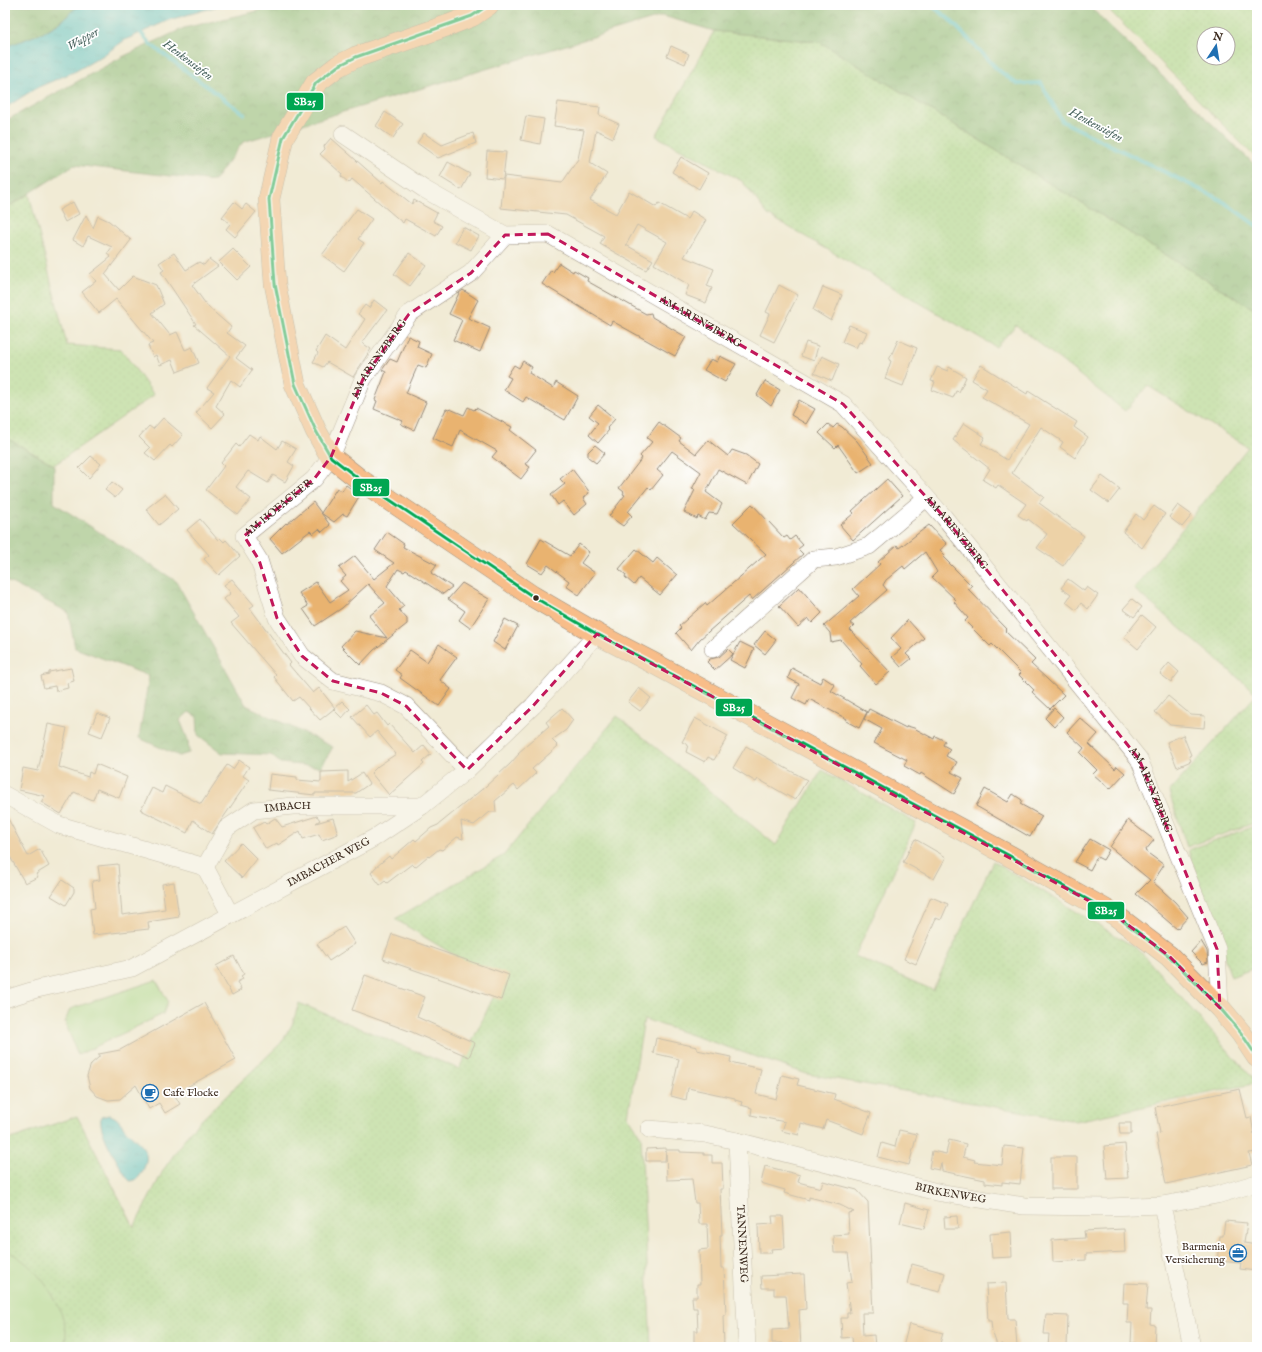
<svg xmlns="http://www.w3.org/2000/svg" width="1262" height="1352" font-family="'IM FELL English',serif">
	<defs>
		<pattern id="grass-dots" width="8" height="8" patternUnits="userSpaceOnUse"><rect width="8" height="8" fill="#a4da8b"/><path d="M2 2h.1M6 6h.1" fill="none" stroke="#8ebb78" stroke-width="1.8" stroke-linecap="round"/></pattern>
		<pattern id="forest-crowns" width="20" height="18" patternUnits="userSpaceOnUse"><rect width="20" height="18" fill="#83ba77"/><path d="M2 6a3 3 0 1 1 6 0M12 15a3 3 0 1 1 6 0" fill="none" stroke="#6c9761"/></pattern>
		<pattern id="water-ripples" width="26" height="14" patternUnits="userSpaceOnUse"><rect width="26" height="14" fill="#59c6cf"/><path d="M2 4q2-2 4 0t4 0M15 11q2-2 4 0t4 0" fill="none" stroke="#4ba1a7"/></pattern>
	</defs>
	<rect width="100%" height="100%" fill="#fff"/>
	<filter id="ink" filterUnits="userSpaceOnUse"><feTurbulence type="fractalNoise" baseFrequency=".025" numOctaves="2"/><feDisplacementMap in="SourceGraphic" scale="8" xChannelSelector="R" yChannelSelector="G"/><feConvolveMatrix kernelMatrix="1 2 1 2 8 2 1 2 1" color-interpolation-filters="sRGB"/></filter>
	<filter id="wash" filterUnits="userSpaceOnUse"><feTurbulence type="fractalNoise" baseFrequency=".012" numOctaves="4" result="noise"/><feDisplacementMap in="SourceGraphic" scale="16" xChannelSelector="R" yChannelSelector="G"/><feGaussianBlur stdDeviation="0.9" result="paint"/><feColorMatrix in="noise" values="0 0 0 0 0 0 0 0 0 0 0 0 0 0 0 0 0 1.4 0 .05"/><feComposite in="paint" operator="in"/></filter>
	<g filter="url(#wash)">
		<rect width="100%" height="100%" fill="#f1ebd5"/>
		<g fill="url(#grass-dots)" stroke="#708254" fill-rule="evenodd">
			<path d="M1104 5H1257V159ZM1204 34H1228V58H1204Z"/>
			<polygon points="714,31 820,42 1257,311 1257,822 1187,847 1169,792 1257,694 1134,589 1248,447 1148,386 1125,411 1016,325 996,347 768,215 742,181 656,136"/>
			<polygon points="29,194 67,345 121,349 154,395 54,465 5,437 5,209"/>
			<polygon points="617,716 776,845 822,770 916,823 855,956 933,990 993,861 1138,949 1257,1083 1076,1121 807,1074 644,1019 628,1116 641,1136 651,1347 5,1347 5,1141 77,1116 134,1227 164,1169 190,1131 281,1043 292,1025 299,1003 459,1069 500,983 395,919 504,855"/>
			<polygon points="1257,825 1257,967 1231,977 1188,850"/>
		</g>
		<g fill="url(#forest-crowns)" stroke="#5f724a">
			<path d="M5 5H87C70 8 73 12 61 21 46 33 23 40 5 47Z"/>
			<polygon points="283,5 1088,5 1257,167 1257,311 820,42 714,31 663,16 243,142 214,181 74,165 5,209 5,121 122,57 184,28"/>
			<polygon points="5,437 54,465 54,503 176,581 246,705 333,747 321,767 280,763 271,755 222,753 198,735 197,717 189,712 180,720 188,740 189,753 179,756 139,738 149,676 75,648 68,612 5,580"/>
		</g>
		<g fill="#a4da8b" stroke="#708254">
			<polygon points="156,980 168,1001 163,1014 78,1055 65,1022 70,1009"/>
			<path d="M5 1250C34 1262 62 1300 66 1332 66 1336 65 1342 64 1347H5Z"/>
		</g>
		<g fill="url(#water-ripples)" stroke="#4a7876">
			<path d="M87 5H222L169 20 125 40 102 56 76 71 36 88 5 108V47C23 40 46 33 62 21 73 12 70 8 87 5Z"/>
			<path d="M109 1115C120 1117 121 1126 129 1133 142 1146 153 1152 142 1172 139 1178 136 1181 130 1181L126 1177C119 1163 98 1133 101 1117Z"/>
		</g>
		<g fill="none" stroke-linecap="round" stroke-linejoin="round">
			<g stroke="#59c6cf" stroke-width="4">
				<polyline points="931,5 949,19 997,69 1017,84 1041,83 1062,121 1221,200 1257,226"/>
				<polyline points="137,28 150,44 244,114"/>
			</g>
		</g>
		<g id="blocks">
			<g fill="#e9b370">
				<polygon points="671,46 689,54 685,64 667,56"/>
				<polygon points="558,102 600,107 599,115 619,124 613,138 596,130 590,163 607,174 590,200 616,214 629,191 656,207 659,203 687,219 692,211 706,220 684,257 714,269 707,286 712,288 706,303 685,295 689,285 654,264 667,242 637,225 626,245 653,260 646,270 600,244 604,236 566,215 501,208 504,176 562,183 578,159 584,130 554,126"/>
				<polygon points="385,112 403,124 393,138 376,126"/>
				<polygon points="526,116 544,119 540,144 521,140"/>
				<polygon points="424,133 442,145 473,133 476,143 438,158 417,143"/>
				<polygon points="331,138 382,183 383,181 412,204 414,200 437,213 433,221 442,226 436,236 405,219 403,223 352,179 349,183 341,176 342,174 320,154 325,149 324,146"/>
				<polygon points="487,151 506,152 503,179 485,177"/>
				<polygon points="681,157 708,173 699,189 672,172"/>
				<polygon points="448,162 470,174 461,190 440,177"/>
				<polygon points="73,202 79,214 65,222 59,210"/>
				<polygon points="234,202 242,209 246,204 256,212 235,237 226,229 230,224 222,217"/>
				<polygon points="357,209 372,219 358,239 364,243 344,271 322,255"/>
				<polygon points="86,215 93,228 98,216 109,221 131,240 105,274 119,290 133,276 156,285 164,304 152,313 170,335 177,332 185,350 192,347 199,363 177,372 172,360 160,365 156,355 153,357 148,345 153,343 116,299 99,313 82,292 96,281 90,274 111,257 107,254 112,247 88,236 83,246 73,240"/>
				<polygon points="463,227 479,236 471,250 455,242"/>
				<polygon points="233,249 251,267 237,280 219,262"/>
				<polygon points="174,253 186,270 199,262 204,265 209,259 218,266 192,285 208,307 231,327 227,333 245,346 236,358 252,370 240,387 231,380 216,406 225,414 212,428 196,413 214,392 207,388 230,356 194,325 196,324 161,272 164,270 159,263"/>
				<polygon points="409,253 426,265 410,286 394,274"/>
				<polygon points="559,263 573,272 574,270 588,278 587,281 646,314 651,313 652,317 686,337 675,356 612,321 610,325 542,284 551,270 553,272"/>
				<polygon points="779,285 798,295 774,342 760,335 770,314 766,312"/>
				<polygon points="823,287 842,295 831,321 813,310"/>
				<polygon points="463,290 478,300 468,318 490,328 480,352 453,340 462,320 449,314 459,293"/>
				<polygon points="374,300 387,310 362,343 371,349 353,377 327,362 323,367 313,362 318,353 316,351 325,336 345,350 365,319 358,314 365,305 369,308"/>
				<polygon points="849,325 867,332 862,343 859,342 856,348 842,342"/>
				<polygon points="408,336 419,341 417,347 432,354 426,368 418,365 406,393 426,402 414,430 401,424 403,421 374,409 377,401 375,400 386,372 382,370 390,359 397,362"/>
				<polygon points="898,340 917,348 903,386 885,379 891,361 889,360"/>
				<polygon points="806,342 818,346 814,361 801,356"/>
				<polygon points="720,356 736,364 725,382 704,370 711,359 717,362"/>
				<polygon points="822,356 839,364 832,381 814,373"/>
				<polygon points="523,361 532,367 529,373 553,388 556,382 578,396 565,420 526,397 523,402 504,390 511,378 507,376 514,365 519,368"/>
				<polygon points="981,365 1027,394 1028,391 1077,422 1074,427 1088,437 1075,458 1060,447 1063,442 1041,427 1012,473 1044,497 1039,503 1084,536 1063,566 1037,548 1047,534 1028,519 1027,521 1018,515 1026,504 998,485 996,488 983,480 990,469 953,440 964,423 985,437 981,444 1007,460 1029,424 982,397 987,389 972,380"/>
				<polygon points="937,367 948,371 949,367 966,377 959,392 956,391 953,398 932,390 935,382 931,381"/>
				<polygon points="765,381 780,390 771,406 757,395"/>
				<polygon points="799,400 815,409 806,424 791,415"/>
				<polygon points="598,405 615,419 607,428 609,430 598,443 589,435 598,423 589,416"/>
				<polygon points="468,407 474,410 476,408 512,427 510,430 536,450 525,464 530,467 521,479 492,457 497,451 460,430 453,447 433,438 446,409 449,410 450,409 464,415"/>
				<polygon points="163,418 183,435 172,447 170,445 155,461 145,453 150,448 139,437 149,426 153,429"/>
				<polygon points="659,422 681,438 679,441 696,454 708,440 728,456 732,450 746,455 758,464 747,485 718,469 706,492 722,504 717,514 709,513 705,520 698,516 697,519 684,512 695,490 692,489 701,472 672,451 657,470 663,475 651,490 648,487 628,512 632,516 623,526 609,516 625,495 623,494 624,492 619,488 642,458 640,456 652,442 647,438"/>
				<polygon points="828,424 833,428 837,424 842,427 857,441 873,463 858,473 838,445 835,448 819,433"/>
				<polygon points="249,434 258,440 260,436 277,449 282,441 296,449 288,462 294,466 285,482 273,475 268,483 248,471 236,487 251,499 238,515 206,490 224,466 221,463 236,444 239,447"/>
				<polygon points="595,445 605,453 596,463 588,457 588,452"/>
				<polygon points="91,456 101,464 89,478 79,468"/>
				<polygon points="572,469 588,490 589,493 583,498 587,504 574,515 563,501 558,505 551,495 565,484 560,479"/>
				<polygon points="1102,476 1120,489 1109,503 1091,490"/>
				<polygon points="887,479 902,496 853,540 840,525 854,513 852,511"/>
				<polygon points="112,482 122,490 115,498 105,490"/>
				<polygon points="346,485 360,495 347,516 343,514 334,522 321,513 337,488 342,491"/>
				<polygon points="165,494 178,509 159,525 146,509"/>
				<polygon points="313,502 330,525 322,532 319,529 313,534 310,531 282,553 270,539 286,523 287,524"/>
				<polygon points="752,504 784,538 787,536 790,540 795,536 803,545 798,549 803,554 752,600 749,596 700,639 691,650 676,633 681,628 679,626 705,603 707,606 766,554 733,523"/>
				<polygon points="1178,505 1192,515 1182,527 1169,517"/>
				<polygon points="1154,506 1165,514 1142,548 1123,532 1136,514 1143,520"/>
				<polygon points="200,519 218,540 220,538 224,542 226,540 240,556 219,575 204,559 209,555 187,530"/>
				<polygon points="929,525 947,544 940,550 945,555 943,557 972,586 968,589 1007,629 1005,631 1035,660 1031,664 1064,695 1050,709 1032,692 1034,690 1019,675 1021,673 992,644 990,646 965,621 968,618 954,602 956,600 932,577 937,572 925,552 905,569 903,566 886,580 883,585 887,590 850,623 854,626 850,630 890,672 876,684 860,666 862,664 841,640 831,642 830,633 824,626 859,596 853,589 880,564 878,562 897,545 899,548"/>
				<polygon points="387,532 404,544 403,547 437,565 431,573 452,587 443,594 406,570 404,572 398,569 387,586 404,606 399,610 407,619 407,624 374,650 360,665 341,646 355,631 387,638 369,616 385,603 368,584 342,608 315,626 303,609 308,606 299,593 316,582 330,602 348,590 340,581 346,576 339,568 355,556 374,579 394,563 375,550"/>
				<polygon points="541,539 570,556 579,544 589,552 581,563 595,573 579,595 566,586 569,581 548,565 542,573 527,564"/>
				<polygon points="636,549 653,563 657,558 677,575 660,595 639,578 634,585 625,577 626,575 619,569"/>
				<polygon points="232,579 254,605 250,608 291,663 289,665 313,693 319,688 335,708 320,720 299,697 293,701 274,677 276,675 231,623 239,617 224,599 231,593 224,585"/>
				<polygon points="1068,579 1084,591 1087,587 1098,595 1088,609 1081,603 1076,610 1066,602 1071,595 1061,588"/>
				<polygon points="462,583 489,599 470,628 459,620 465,611 448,599"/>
				<polygon points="799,587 822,613 812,623 808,618 798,627 779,606"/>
				<polygon points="1132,599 1142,607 1134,617 1123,609"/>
				<polygon points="1142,615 1156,627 1138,649 1124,637"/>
				<polygon points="505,619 518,626 505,650 493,642"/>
				<polygon points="908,620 924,638 906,654 911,659 901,667 892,657 901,649 891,638"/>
				<polygon points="765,631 776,640 765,654 754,645"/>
				<polygon points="740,642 754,649 745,668 730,660"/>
				<polygon points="439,644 457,657 440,680 451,689 439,706 400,678 402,675 395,670 410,650 427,662"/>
				<polygon points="728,649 733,654 715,670 707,662 710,659 719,657"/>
				<polygon points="1169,663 1179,672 1171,682 1160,674"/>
				<polygon points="71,668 74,681 67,683 68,688 56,691 55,686 44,688 41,676 49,674 49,672"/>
				<polygon points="792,668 820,683 823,677 835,685 831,691 867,712 859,728 846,721 847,719 809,699 806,705 792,698 799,684 788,678"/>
				<polygon points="639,688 651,698 640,711 628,702"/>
				<polygon points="1168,696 1191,715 1205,716 1204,728 1170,725 1155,712"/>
				<polygon points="342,701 350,709 342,718 333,709"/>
				<polygon points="366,705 374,715 377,713 387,726 389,724 415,753 424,745 431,754 422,762 424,764 389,795 371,773 378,766 396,754 377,731 370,737 352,717"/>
				<polygon points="562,708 573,720 566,730 552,740 558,746 532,769 536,773 518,790 514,785 495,801 496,812 490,812 474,825 461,821 463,839 457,837 442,850 439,849 429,857 428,856 415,867 412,864 387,883 385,881 380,885 371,873 375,868 389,856 391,859 414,839 416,841 431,828 438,825 486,786 510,764 519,754 518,753 549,726 546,722"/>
				<polygon points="1054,708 1063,717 1054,727 1045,718"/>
				<polygon points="869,709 906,728 907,726 914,728 934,739 935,736 945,741 943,745 950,749 946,756 957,762 951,772 963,778 954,794 921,773 920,775 904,766 907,760 874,743 882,729 864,719"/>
				<polygon points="97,713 110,718 102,737 89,732"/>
				<polygon points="695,718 728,736 714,760 708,757 705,762 686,752 688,745 682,742"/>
				<polygon points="1080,718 1098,734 1089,744 1115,769 1117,766 1125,773 1110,789 1093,774 1097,770 1080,753 1084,748 1067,732"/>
				<polygon points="48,724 67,728 59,767 88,777 89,772 93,774 96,764 127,777 119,798 97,789 93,800 74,792 61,814 41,802 45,796 19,790 23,768 38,771"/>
				<polygon points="1183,735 1191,755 1189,756 1191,761 1177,767 1167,742"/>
				<polygon points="746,746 807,780 795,800 758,779 756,782 733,768"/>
				<polygon points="239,760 249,767 243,776 249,780 212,834 193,820 187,833 141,810 152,788 162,793 165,786 201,804 227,765 233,769"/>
				<polygon points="348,771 348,782 362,773 369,784 356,793 315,793 315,795 268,790 270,774 297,777 297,780 321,782 321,772"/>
				<polygon points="985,789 1008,802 1013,794 1022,800 1020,804 1042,816 1030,837 976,806"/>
				<polygon points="5,813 28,856 40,849 49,866 36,874 38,877 25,883 5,848"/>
				<polygon points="317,816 320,820 316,823 333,818 338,834 322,840 319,834 303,839 300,831 278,845 277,843 266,849 253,828 264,822 266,824 275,818 282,827"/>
				<polygon points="1128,820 1154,840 1145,851 1164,865 1153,882 1175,902 1188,917 1177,929 1136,894 1150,880 1110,847"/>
				<polygon points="915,839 946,857 934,879 903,862"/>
				<polygon points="1090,839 1109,850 1103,860 1097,857 1090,870 1075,862"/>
				<polygon points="241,843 257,859 242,878 224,861"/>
				<polygon points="118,864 122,915 165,909 162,884 174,882 179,917 148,922 149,929 93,935 90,909 95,908 92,881 100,880 98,866"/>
				<polygon points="62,880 74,888 74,892 66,905 51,896"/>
				<polygon points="931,897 948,904 941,920 936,918 916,964 904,959"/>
				<polygon points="344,927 355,944 329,961 317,944"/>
				<polygon points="392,934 509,975 501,1000 383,959"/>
				<polygon points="1201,941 1207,951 1208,962 1203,964 1191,952"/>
				<polygon points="234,956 244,974 241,976 243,979 237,982 241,990 232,995 216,966"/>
				<polygon points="365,975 425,997 417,1017 475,1043 469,1057 412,1032 352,1010"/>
				<polygon points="204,1003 236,1060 174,1094 180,1104 165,1113 159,1103 149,1109 136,1085 120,1099 108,1100 97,1096 90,1088 87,1076 91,1064 99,1057 99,1054 120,1050"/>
				<polygon points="656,1038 697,1047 697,1050 731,1057 730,1062 761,1069 756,1094 776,1099 782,1075 799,1079 797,1085 835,1094 834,1099 871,1113 863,1134 826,1120 823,1129 801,1123 799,1135 782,1131 785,1122 751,1115 752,1108 741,1105 742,1102 735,1100 735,1098 688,1088 686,1100 671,1096 679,1059 653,1053"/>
				<polygon points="1240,1089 1247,1118 1251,1117 1254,1134 1257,1134 1257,1152 1249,1153 1252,1165 1166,1184 1156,1134 1160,1133 1155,1107"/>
				<polygon points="1119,1123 1131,1123 1131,1134 1120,1134"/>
				<polygon points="899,1130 917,1134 909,1165 878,1157 882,1143 895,1147"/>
				<polygon points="949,1140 966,1144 963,1157 975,1160 974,1162 1002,1165 1004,1146 1024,1148 1020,1184 1002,1182 1002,1185 985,1183 985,1180 942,1171 941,1163 939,1170 929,1168 932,1151 946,1154"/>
				<polygon points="1125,1144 1128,1178 1107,1179 1104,1146"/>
				<polygon points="666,1148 666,1150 680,1150 680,1152 704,1153 704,1155 712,1155 712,1163 722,1163 723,1189 720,1189 722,1235 720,1235 721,1268 724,1268 726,1315 723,1315 724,1347 704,1347 704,1344 694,1345 694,1331 698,1331 697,1308 693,1308 692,1297 697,1297 697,1284 700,1284 699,1250 708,1249 707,1224 699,1224 698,1203 695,1203 692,1179 667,1180 666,1151 665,1161 646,1161 646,1149"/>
				<rect x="1051" y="1157" width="26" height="32"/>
				<polygon points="765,1166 800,1175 798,1182 821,1188 823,1181 857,1190 868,1202 873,1313 862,1313 863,1336 874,1335 875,1347 853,1347 852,1337 842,1338 841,1318 847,1318 847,1313 850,1313 846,1283 852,1282 848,1253 834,1253 833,1235 849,1234 848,1213 854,1212 840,1205 809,1197 809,1200 784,1193 785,1190 761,1183"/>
				<polygon points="905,1203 929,1210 924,1229 900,1223"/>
				<polygon points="772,1216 783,1216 785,1248 771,1249 772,1253 759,1253 758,1225 773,1224"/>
				<polygon points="957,1216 958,1229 945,1229 944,1217"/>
				<polygon points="1225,1221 1247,1223 1244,1243 1257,1245 1257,1271 1240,1269 1241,1263 1217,1261 1220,1236 1223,1236"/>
				<polygon points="1124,1229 1125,1252 1086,1254 1086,1260 1053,1262 1052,1240 1085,1238 1084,1231"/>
				<polygon points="1011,1232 1012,1257 992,1258 990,1234"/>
				<polygon points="912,1264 945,1273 940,1292 907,1284"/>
				<polygon points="804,1274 806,1309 799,1310 801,1347 783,1347 783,1343 772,1343 772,1330 789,1329 786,1295 774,1295 774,1288 762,1288 761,1276"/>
				<polygon points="1006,1283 1008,1319 1015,1319 1017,1347 1002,1347 1002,1344 997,1345 992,1331 991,1321 988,1321 986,1284"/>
				<polygon points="1124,1283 1148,1284 1146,1310 1151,1310 1150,1324 1155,1325 1154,1347 1136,1347 1136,1343 1131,1343 1132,1323 1127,1323 1128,1303 1123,1303"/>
				<polygon points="1046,1315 1068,1316 1067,1347 1048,1347 1049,1334 1044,1334"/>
				<polygon points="909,1324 943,1333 939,1347 903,1347"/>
			</g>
		</g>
	</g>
	<g filter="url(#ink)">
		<use href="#blocks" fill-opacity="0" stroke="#968a7a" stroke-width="1"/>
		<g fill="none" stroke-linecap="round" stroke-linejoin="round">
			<g stroke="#968a7a" stroke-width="18">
				<g id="minor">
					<path id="s1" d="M343 134 424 189 505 235 548 234 843 404 944 517 1139 759 1217 949 1220 1008"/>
					<polyline points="713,649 814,559 836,557 869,546 926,498"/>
					<path id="s2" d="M467 770 406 706 381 693 333 681 302 656 277 618 259 560 244 536 314 479 331 457 363 379 409 314 471 273 505 235"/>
					<polyline points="5,795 59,825 205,867 230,914"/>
					<path id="s3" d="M205 867 227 828 254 810 293 806H422"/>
					<path id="s4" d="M5 999 37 989 132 968 374 838 422 806 467 770 533 706 597 634"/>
					<path id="s5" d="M649 1129 705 1134 737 1141 937 1192 1024 1206 1107 1207 1162 1205 1217 1195 1257 1183"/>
					<path id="s6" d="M737 1141 747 1347"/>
					<polyline points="1162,1205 1192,1347"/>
				</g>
			</g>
			<g stroke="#968a7a" stroke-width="22">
				<polyline id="major" points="488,5 472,16 449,25 356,57 338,66 316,83 283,138 269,199 275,284 295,384 316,431 331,457 359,479 532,596 597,634 653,663 1010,856 1115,915 1169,956 1220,1008 1241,1033 1257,1057"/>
			</g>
			<use href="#minor" stroke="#fff" stroke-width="17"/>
			<use href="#major" stroke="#f8bd89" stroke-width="21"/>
			<g stroke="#fff" stroke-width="6">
				<polyline id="bus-1" points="488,5 472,16 356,57 338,66 316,83 283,138 269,199 275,284 295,384 316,431 331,457 359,479 532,596 597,634 1010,856 1115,915 1169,956 1220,1008 1241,1033 1257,1057"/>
			</g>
			<use href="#bus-1" stroke="#00a651" stroke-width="3"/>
		</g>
	</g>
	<path d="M0 0H1262V1352H0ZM548 234 843 404 944 517 1139 759 1217 949 1220 1008 1169 956 1115 915 597 634 533 706 467 770 406 706 381 693 333 681 302 656 277 618 259 560 244 536 314 479 331 457 363 379 409 314 471 273 505 235Z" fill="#f1ebd5" fill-opacity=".55" fill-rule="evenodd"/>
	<path fill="none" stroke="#c2185b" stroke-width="3" stroke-dasharray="8 5" stroke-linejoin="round" d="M548 234 843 404 944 517 1139 759 1217 949 1220 1008 1169 956 1115 915 597 634 533 706 467 770 406 706 381 693 333 681 302 656 277 618 259 560 244 536 314 479 331 457 363 379 409 314 471 273 505 235Z"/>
	<defs>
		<g id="cafe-ring" transform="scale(0.9)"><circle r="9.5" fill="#fff" stroke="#1f6fb2" stroke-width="1.5"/><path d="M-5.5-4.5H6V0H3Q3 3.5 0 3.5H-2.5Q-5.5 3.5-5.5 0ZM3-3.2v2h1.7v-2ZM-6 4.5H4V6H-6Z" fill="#1f6fb2"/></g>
		<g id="office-ring" transform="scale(0.9)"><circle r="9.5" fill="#fff" stroke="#1f6fb2" stroke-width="1.5"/><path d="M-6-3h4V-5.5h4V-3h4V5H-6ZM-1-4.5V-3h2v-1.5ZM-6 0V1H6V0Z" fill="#1f6fb2"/></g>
	</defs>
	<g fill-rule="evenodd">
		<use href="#cafe-ring" x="150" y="1093"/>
		<use href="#office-ring" x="1238" y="1253"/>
	</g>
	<circle fill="#3b2a1e" stroke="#fff" stroke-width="1.5" cx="536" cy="598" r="3.5"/>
	<g text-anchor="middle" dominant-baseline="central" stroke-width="3.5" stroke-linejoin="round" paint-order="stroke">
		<g font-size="11" fill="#3b2a1e" stroke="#fff">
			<text stroke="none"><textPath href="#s1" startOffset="410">AM ARENZBERG</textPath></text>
			<text stroke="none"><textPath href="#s2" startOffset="568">AM ARENZBERG</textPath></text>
			<text stroke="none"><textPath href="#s2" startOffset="385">AM HOFACKER</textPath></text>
			<text stroke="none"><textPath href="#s1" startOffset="746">AM ARENZBERG</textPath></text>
			<text stroke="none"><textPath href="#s1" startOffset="1070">AM ARENZBERG</textPath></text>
			<text stroke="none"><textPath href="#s3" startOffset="111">IMBACH</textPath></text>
			<text stroke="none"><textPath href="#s4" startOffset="354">IMBACHER WEG</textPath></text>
			<text stroke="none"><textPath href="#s5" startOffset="309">BIRKENWEG</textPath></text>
			<text stroke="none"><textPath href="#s6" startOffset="103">TANNENWEG</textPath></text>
		</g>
		<g font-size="11" fill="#3b2a1e" stroke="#fff" text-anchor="start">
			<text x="163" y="1093">Cafe Flocke</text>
			<text x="1225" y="1247" text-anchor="end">Barmenia<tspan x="1225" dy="13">Versicherung</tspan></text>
		</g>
		<g font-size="12" font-style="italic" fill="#46615c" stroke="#fff">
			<text transform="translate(83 39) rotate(-29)">Wupper</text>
			<text transform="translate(188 60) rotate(37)">Henkensiefen</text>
			<text transform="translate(1096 125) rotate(28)">Henkensiefen</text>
		</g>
	</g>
	<g stroke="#fff" stroke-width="1.5">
		<rect x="286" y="92" width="38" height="19" rx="4" fill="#00a651"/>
		<rect x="352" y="478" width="38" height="19" rx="4" fill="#00a651"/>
		<rect x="715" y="698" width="38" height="19" rx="4" fill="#00a651"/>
		<rect x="1087" y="901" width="38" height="19" rx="4" fill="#00a651"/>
	</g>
	<g font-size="11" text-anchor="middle" font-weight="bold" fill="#fff">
		<text x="305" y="105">SB25</text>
		<text x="371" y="491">SB25</text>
		<text x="734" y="711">SB25</text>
		<text x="1106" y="914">SB25</text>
	</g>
	<rect width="1262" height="1352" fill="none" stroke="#fff" stroke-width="20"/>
	<g transform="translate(1216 46) rotate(12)"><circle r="19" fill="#ffffff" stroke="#b1aaa5"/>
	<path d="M0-3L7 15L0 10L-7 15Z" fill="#1f6fb2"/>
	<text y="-6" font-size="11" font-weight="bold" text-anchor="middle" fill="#3b2a1e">N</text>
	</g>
</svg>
